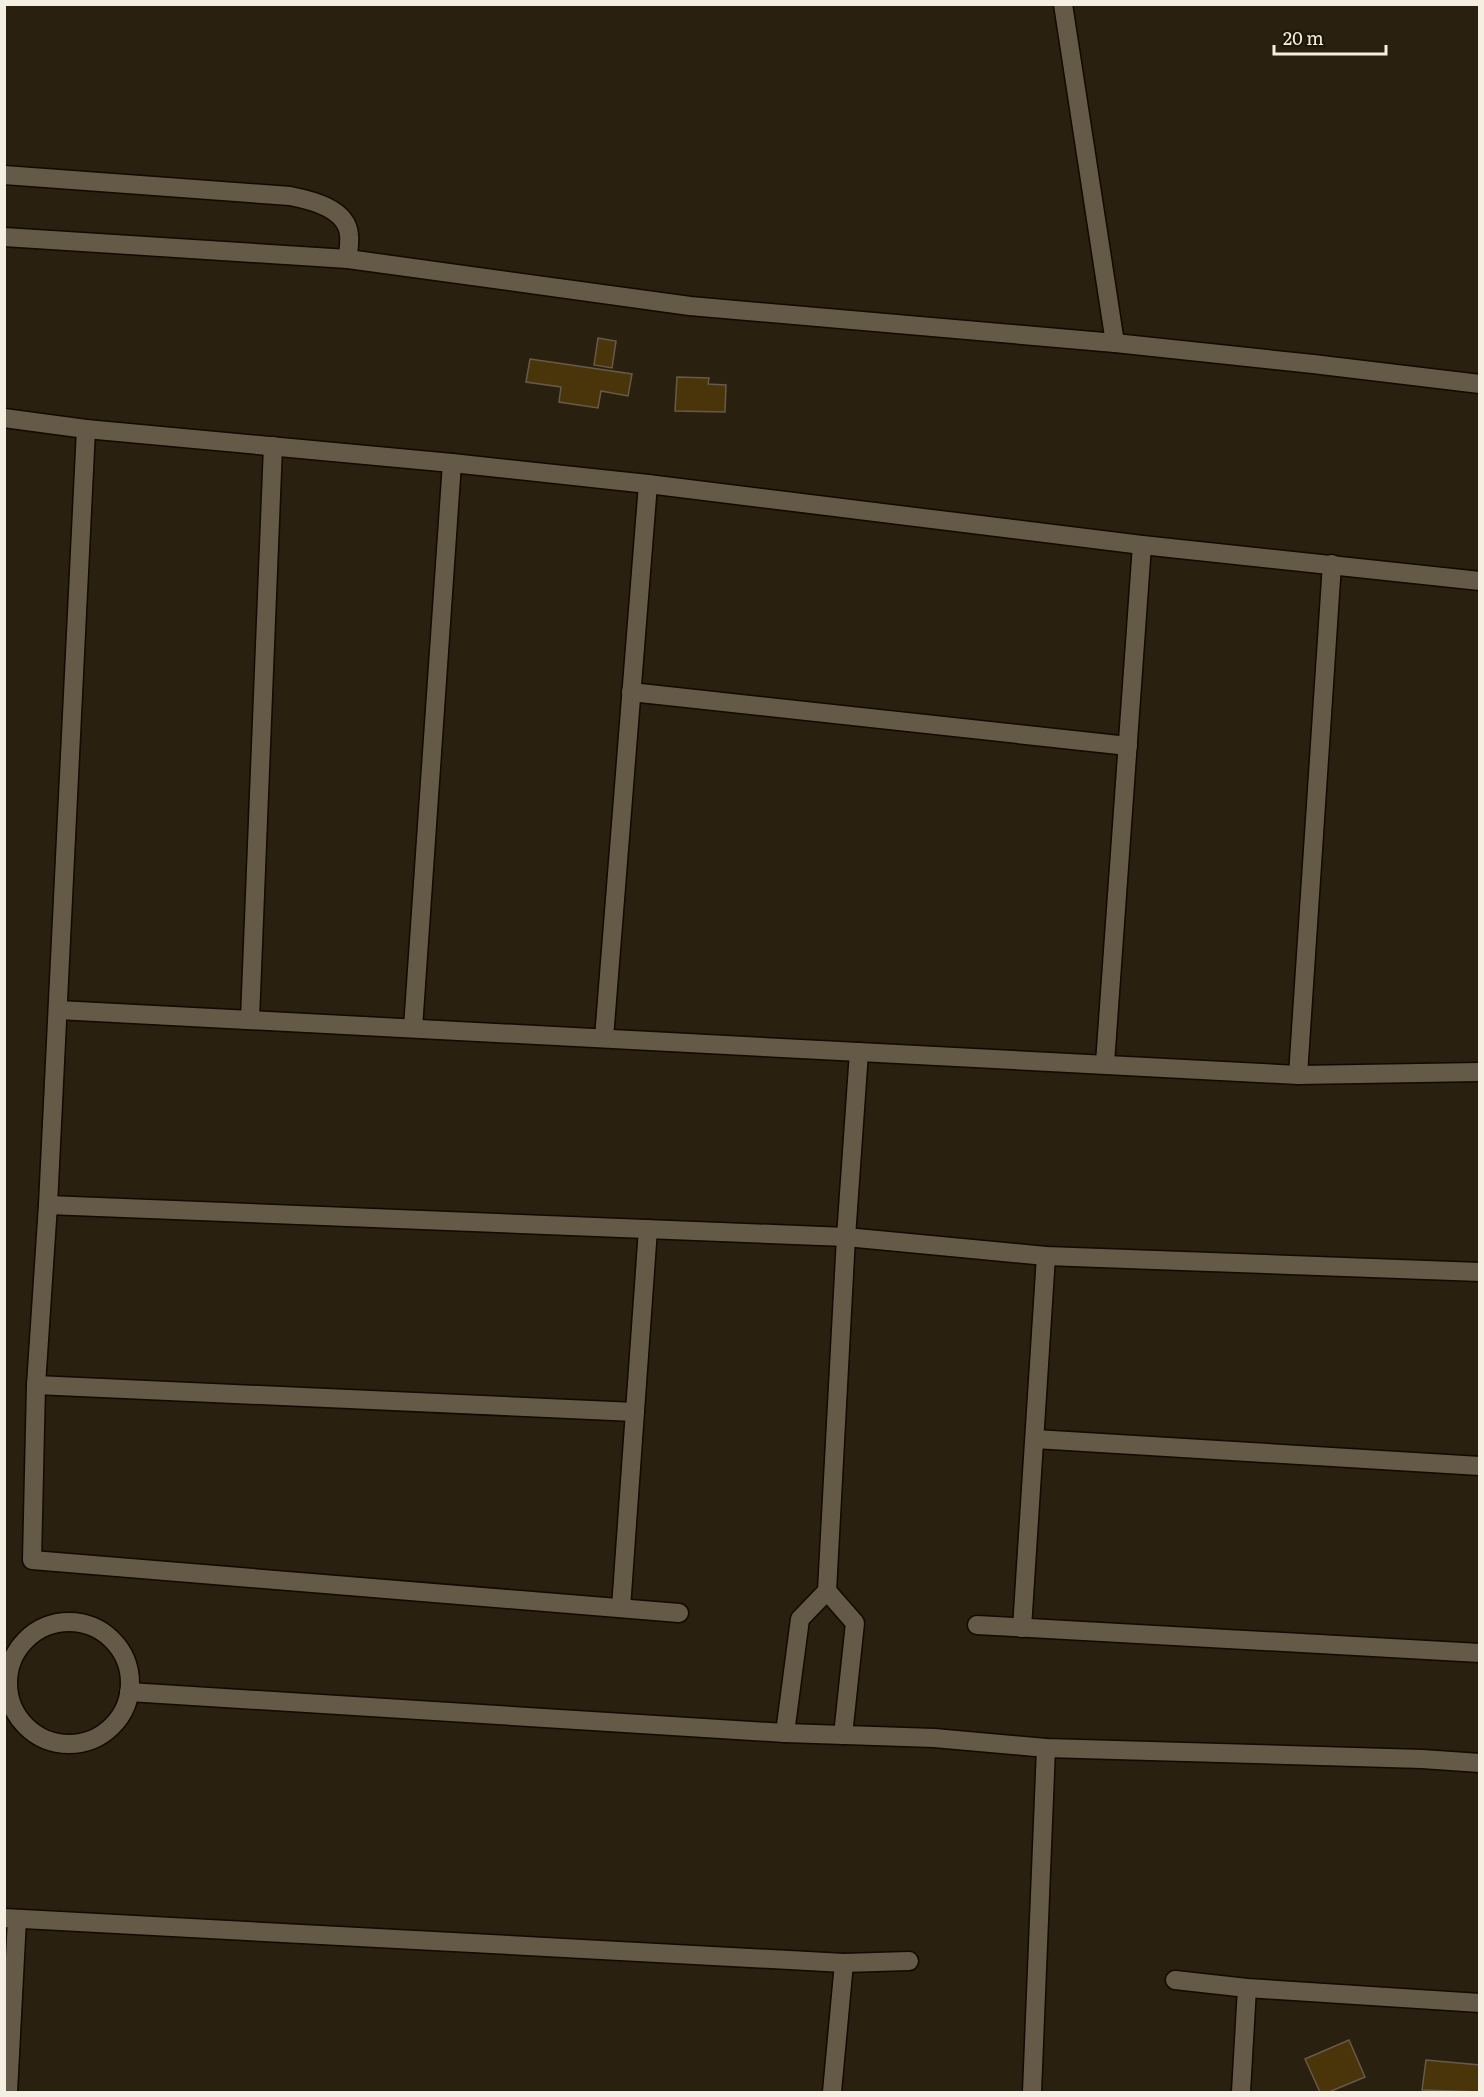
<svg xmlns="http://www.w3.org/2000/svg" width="1484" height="2097" font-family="Literata,serif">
	<rect width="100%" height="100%" fill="#2a200f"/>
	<g fill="#4a340a" stroke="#665a48" stroke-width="1.5">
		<polygon points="598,338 616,341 612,368 594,365"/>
		<polygon points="530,359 632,374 628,396 601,391 598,408 559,402 561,387 526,382"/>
		<polygon points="677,377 709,378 708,384 726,385 725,412 675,411"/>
		<polygon points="1349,2040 1365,2077 1329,2092 1320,2092 1305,2059"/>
		<polygon points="1426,2060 1480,2065 1480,2092 1422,2090"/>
	</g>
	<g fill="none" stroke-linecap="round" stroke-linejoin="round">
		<g stroke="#120900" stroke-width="21">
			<g id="minor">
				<polyline points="1063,4 1115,343"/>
				<path d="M4 175 290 196C310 200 347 208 349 235 350 242 348 251 348 259"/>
				<polyline points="4,237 348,259 690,306 1115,343 1313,364 1480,384"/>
				<polyline points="4,418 86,429 452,463 648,484 1142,545 1480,581"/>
				<polyline points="86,429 48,1205 36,1385 32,1560 679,1613"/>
				<polyline points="631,692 1128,746"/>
				<polyline points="58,1010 1298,1075 1480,1072"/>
				<polyline points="250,1019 273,446"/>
				<polyline points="413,1028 452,463"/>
				<polyline points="604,1038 648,484"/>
				<polyline points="1105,1063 1142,545"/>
				<polyline points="1298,1075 1332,564"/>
				<polyline points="48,1205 846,1237 1046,1256 1480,1272"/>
				<polyline points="36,1385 635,1412"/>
				<polyline points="1035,1439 1480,1466"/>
				<polyline points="827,1591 855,1623 843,1735"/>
				<polyline points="621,1608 648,1229"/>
				<circle cx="69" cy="1683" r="61"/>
				<polyline points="977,1625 1480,1653"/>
				<polyline points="1022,1628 1046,1256"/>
				<polyline points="129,1692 785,1733 934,1738 1046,1748 1422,1759 1480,1763"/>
				<polyline points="785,1733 800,1619 827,1591 846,1237 859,1052"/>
				<polyline points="4,1918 844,1963 909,1961"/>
				<polyline points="1175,1980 1247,1988 1480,2003"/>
				<polyline points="8,2092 17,1919"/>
				<polyline points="832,2092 844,1963"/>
				<polyline points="1032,2092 1046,1748"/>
				<polyline points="1241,2092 1247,1988"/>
			</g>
		</g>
		<use href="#minor" stroke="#655a48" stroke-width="18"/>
	</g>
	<rect width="1484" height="2097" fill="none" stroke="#f5eee3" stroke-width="12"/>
	<path d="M1274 45v9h112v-9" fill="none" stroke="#f5eee3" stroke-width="3"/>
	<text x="1283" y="45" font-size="18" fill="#f5eee3" stroke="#201607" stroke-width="4.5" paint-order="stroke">20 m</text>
</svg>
